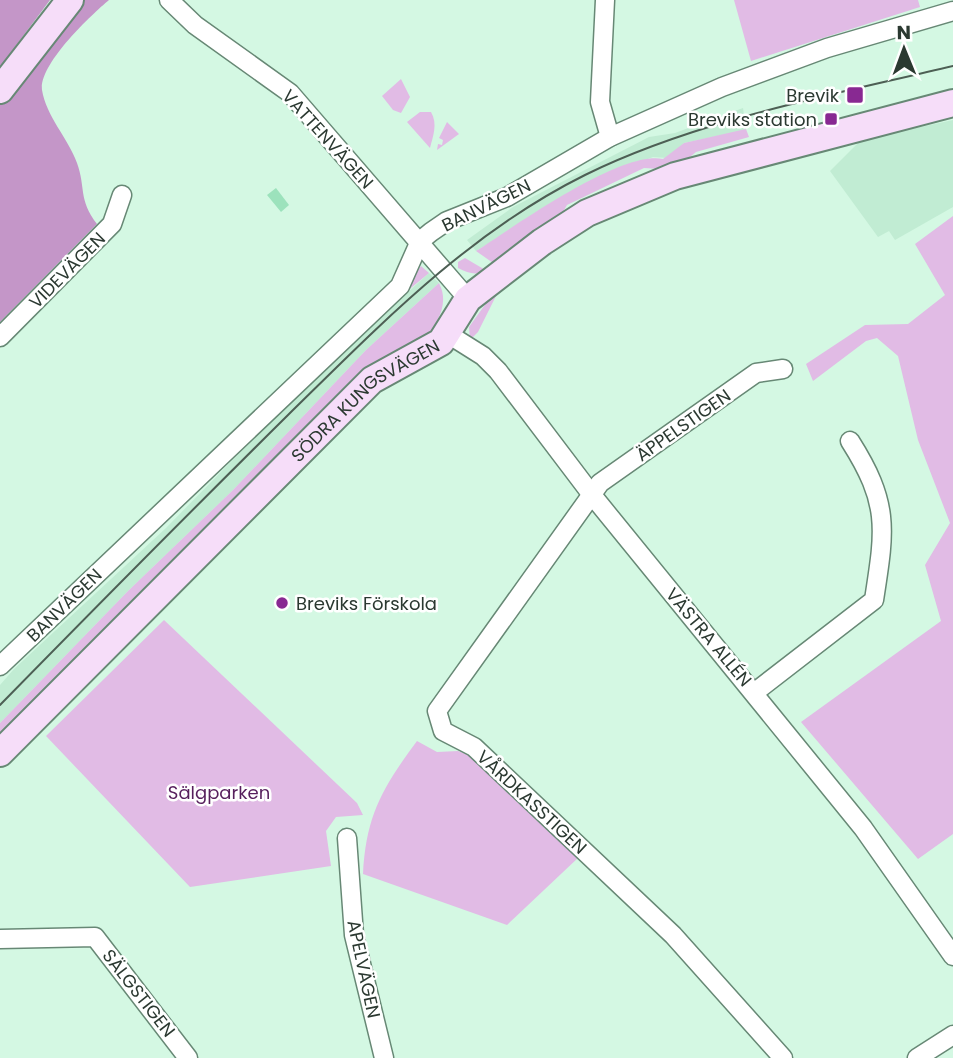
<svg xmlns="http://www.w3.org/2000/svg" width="953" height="1058" font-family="Poppins,sans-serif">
	<rect width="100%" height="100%" fill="#d4f8e3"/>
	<g fill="#c1ecd3">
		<polygon points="743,108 746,130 684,143 668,158 653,157 595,179 476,251 467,240 513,207 649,137 675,133"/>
		<polygon points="953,120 953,207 895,240 889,231 878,237 830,171 861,140"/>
		<polygon points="429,273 439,283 366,350 233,490 128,591 0,723 0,685 14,669 166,528 310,381"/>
	</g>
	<g fill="#e1bbe5">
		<polygon points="734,0 918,0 920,7 751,61"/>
		<polygon points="401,79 410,97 401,113 393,110 382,96"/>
		<path d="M420 112H431C438 124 433 136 430 148L407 122Z"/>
		<polygon points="447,122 459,134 437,150 438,144 442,145 443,140 439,138"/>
		<path d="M746 129 749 137 696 152 685 161 660 169 644 168 567 205 559 219 496 265 476 251C514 227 620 150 663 159L684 143Z"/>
		<polygon points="953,216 953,834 918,859 801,722 941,621 925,565 950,523 918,440 898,356 877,338 866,341 813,381 806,364 865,325 908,324 945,295 915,244"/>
		<path d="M465 258 487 271C476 275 469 274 458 268V262Z"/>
		<polygon points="421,266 429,273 405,293 403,290"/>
		<path d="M439 283C450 304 437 324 424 340L0 736V723L128 591 233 490 366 350Z"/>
		<polygon points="497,288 498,292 478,332 470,340 469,327"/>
		<polygon points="164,620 357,803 363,815 336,817 326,831 331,866 190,887 46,736"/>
		<path d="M417 741 437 752 458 751 476 758 579 857 507 925 363 874C366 815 383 787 417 741Z"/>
	</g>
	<g fill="#c496c8">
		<polygon points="0,0 50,0 0,67"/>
		<path d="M82 0H109C91 15 39 64 42 90 46 116 68 138 77 163 86 188 78 199 97 224L0 322V103Z"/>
	</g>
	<polygon fill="#9ce2bc" points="276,188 289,205 281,212 267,195"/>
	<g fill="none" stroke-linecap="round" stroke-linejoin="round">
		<g stroke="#678875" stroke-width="21">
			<g id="street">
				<polyline points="169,0 195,25 290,93 468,299"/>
				<polyline points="605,0 600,102 610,137"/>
				<polyline points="448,334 483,356 498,371 592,495 863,828 953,956"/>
				<polyline points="0,337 112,224 122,195"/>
				<polyline points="0,666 400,286 420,241 431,232 447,221 507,197 610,137 722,87 827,48 953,11"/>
				<path d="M755 692 874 600C885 529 890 504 850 441"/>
				<polyline points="347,838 354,935 384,1058"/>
				<polyline points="0,939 95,937 188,1058"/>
				<polyline points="783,1058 673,935 474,747 443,731 437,711 600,483 756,373 783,369"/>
				<polyline points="917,1058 953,1035"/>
			</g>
		</g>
		<g stroke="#678875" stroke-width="30">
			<g id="secondary">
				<polyline points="0,90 70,0"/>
				<path id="s1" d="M0 753 372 380 441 342 468 299 542 242 587 213 675 176 953 103"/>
			</g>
		</g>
		<use href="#street" stroke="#fff" stroke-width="18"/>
		<use href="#secondary" stroke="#f6ddf9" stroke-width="26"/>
		<path stroke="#4d5f54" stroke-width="2" d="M0 705C95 608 191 511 288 415 380 325 468 233 585 175 697 120 832 95 953 66"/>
	</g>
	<g fill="#882992" stroke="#fff" stroke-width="2.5">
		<rect x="846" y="86" width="18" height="18" rx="3.5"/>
		<rect x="824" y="112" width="14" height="14" rx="3.5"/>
		<circle cx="282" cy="603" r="7"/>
	</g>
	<g text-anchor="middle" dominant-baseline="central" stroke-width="5" stroke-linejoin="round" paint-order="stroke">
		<g font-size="18" fill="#2b3931" stroke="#fff" text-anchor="end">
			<text x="839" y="95">Brevik</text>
			<text x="817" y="119">Breviks station</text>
			<text x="296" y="603" text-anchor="start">Breviks Förskola</text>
		</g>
		<g font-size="18" fill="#2b3931" stroke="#fff">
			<text transform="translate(328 139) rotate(48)">VATTENVÄGEN</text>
			<text transform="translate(486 205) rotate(-26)">BANVÄGEN</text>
			<text transform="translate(67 270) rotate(-45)">VIDEVÄGEN</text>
			<text stroke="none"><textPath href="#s1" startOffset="509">SÖDRA KUNGSVÄGEN</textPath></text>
			<text transform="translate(683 425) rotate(-35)">ÄPPELSTIGEN</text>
			<text transform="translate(64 605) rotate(-44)">BANVÄGEN</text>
			<text transform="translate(709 637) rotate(50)">VÄSTRA ALLÉN</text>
			<text transform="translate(532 802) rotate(43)">VÅRDKASSTIGEN</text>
			<text transform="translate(364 969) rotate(78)">APELVÄGEN</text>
			<text transform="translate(139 993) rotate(52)">SÄLGSTIGEN</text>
		</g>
		<g font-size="18" fill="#571f5d" stroke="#fff">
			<text x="219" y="792">Sälgparken</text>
		</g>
	</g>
	<g transform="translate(904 49) rotate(359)" stroke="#ffffff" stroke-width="5" paint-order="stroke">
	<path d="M0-5L12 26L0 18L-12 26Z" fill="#2b3931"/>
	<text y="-10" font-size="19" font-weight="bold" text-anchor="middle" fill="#2b3931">N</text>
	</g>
</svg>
